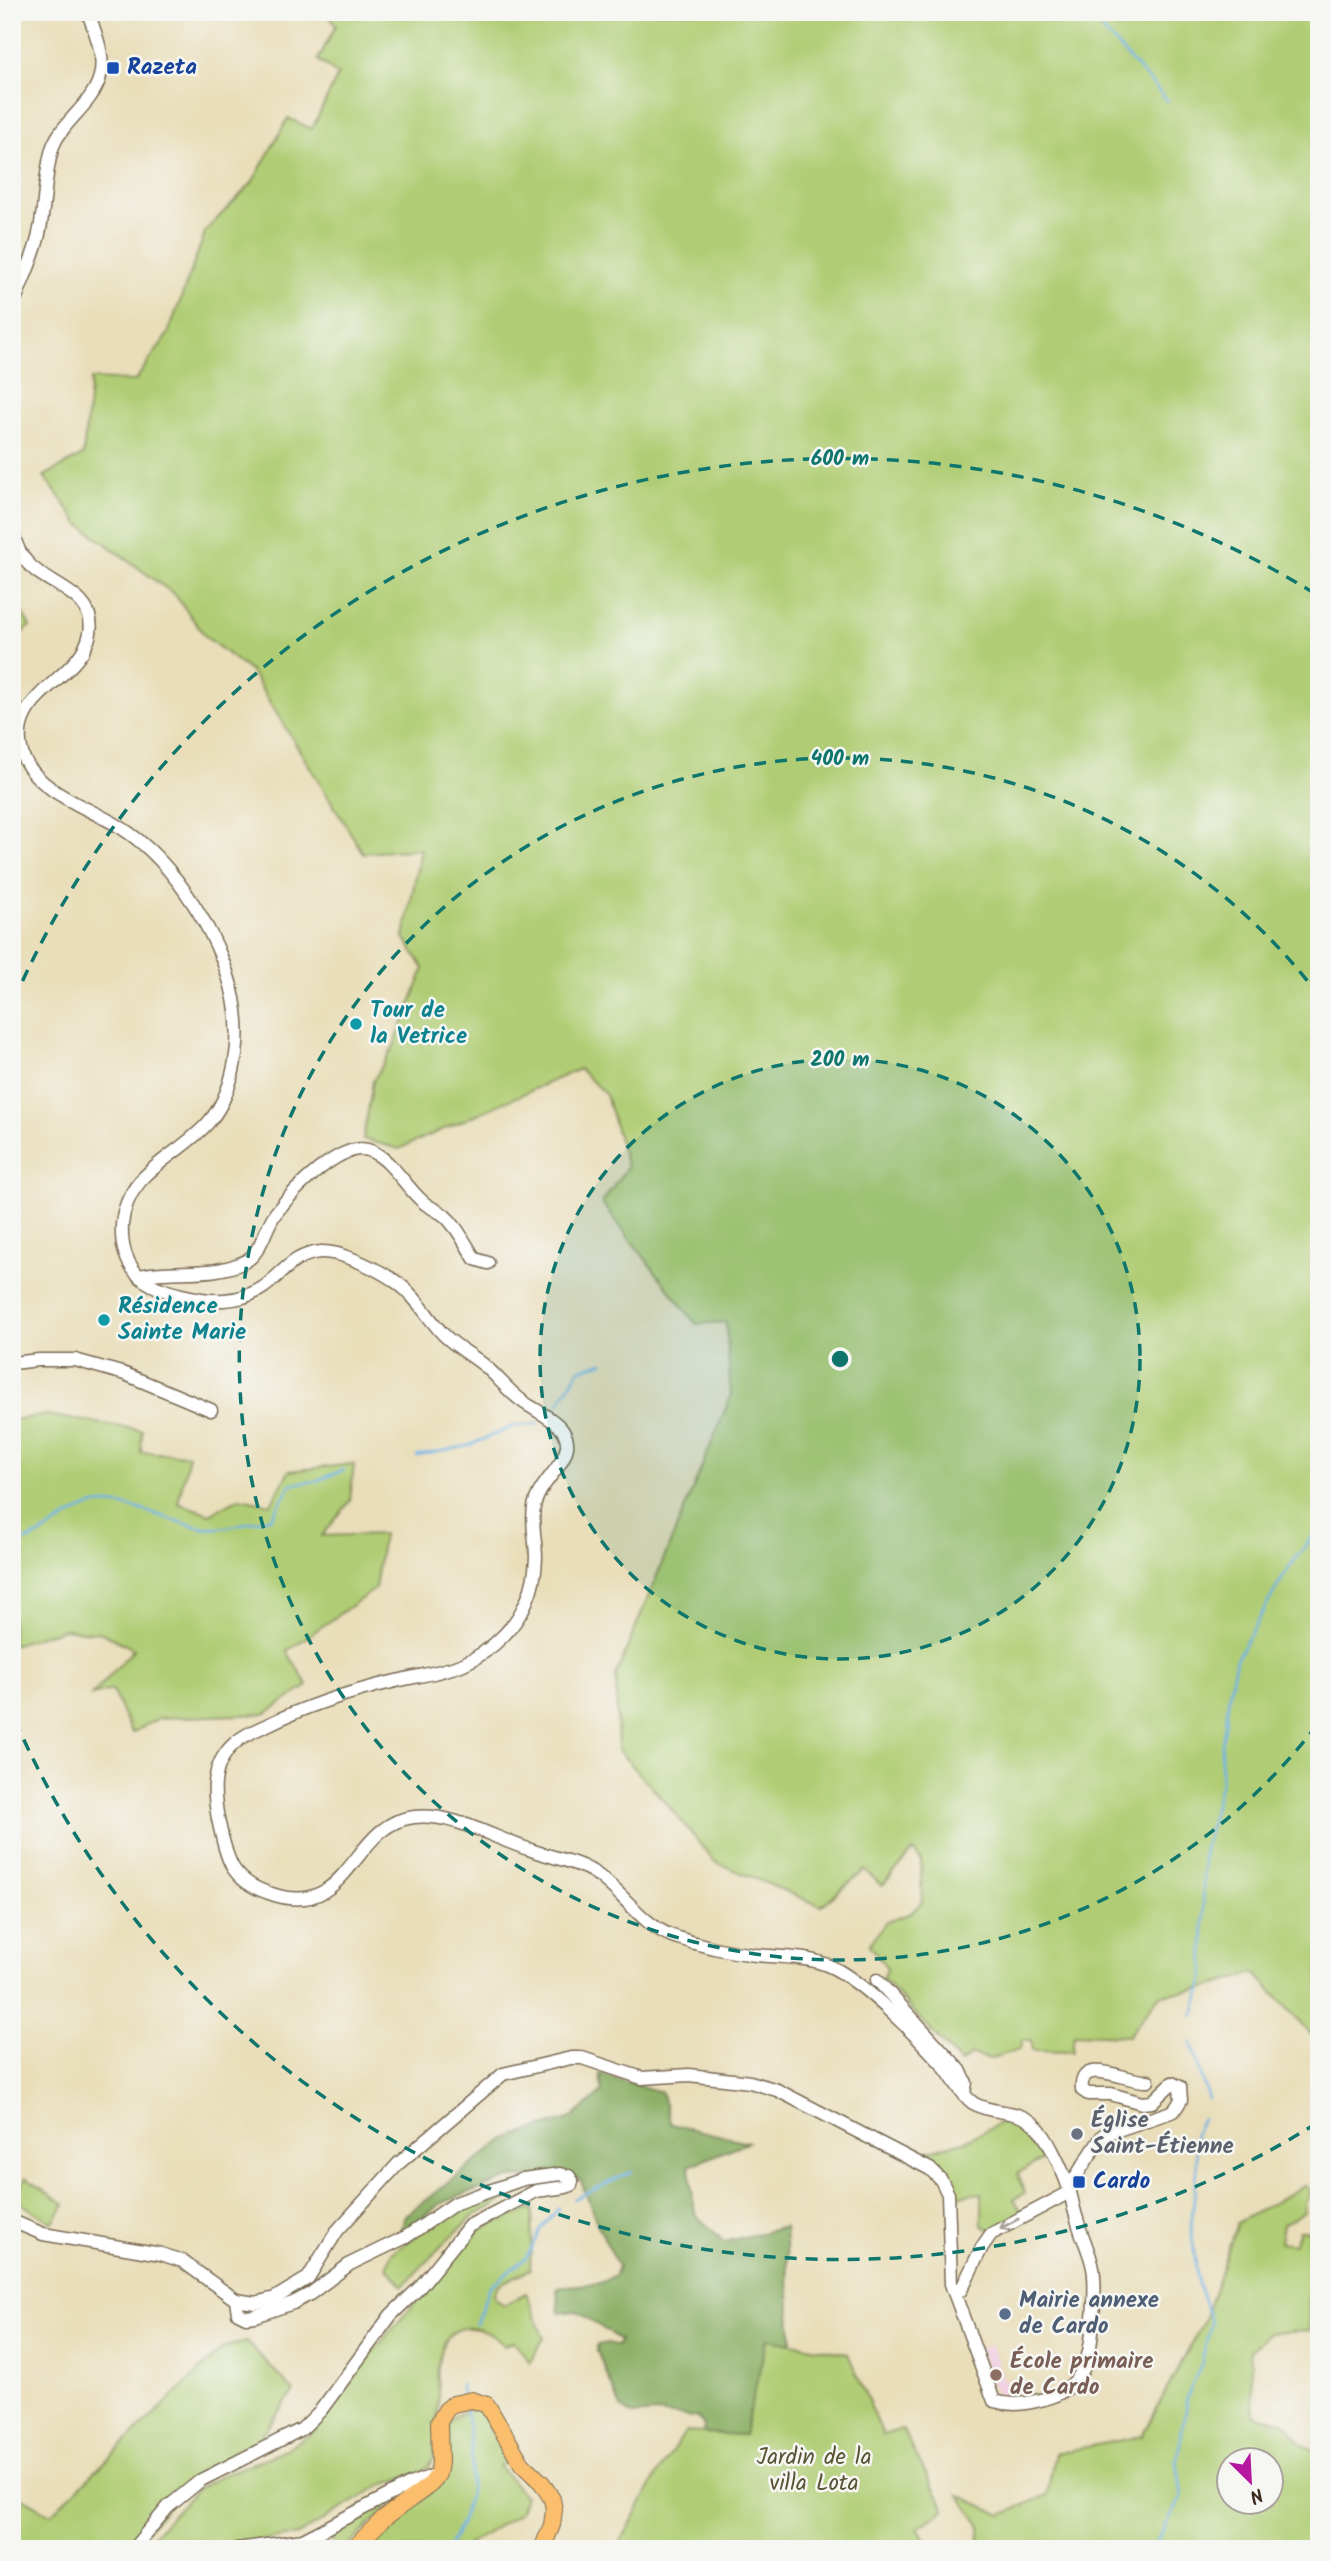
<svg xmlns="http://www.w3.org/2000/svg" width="1331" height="2561" font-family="Kalam,sans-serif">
	<rect width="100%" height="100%" fill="#f6f6f2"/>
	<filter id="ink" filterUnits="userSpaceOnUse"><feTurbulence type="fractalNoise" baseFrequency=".0143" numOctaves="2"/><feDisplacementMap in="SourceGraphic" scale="14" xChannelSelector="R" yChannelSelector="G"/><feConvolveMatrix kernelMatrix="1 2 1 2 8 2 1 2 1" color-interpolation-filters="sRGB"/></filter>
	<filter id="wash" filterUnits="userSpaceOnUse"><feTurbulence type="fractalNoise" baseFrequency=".00686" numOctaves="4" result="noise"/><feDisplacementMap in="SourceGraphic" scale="28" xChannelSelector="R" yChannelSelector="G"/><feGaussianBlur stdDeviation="1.57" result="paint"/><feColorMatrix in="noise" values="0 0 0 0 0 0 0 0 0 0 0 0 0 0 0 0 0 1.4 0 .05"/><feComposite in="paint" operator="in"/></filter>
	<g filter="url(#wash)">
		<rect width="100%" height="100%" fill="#e9deb9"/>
		<polygon fill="#f1d0e3" points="991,2345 1003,2379 1013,2395 1003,2401 993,2386 979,2349"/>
		<g fill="#b0cd74" stroke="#767c49" stroke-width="2" fill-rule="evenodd">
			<polygon points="326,12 1319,12 1319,2043 1255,1973 1205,1988 1160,1995 1128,2036 1074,2034 1072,2052 1032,2051 1031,2041 1022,2041 1020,2049 989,2059 971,2054 961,2063 882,1978 887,1968 869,1945 886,1922 911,1913 922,1902 921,1860 913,1851 882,1886 865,1870 821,1906 715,1862 667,1804 618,1750 616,1675 731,1396 726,1322 696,1324 602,1203 627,1167 606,1095 579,1069 399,1149 363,1139 373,1081 394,1046 424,969 404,937 421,849 363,853 251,672 206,637 175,595 79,524 44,476 83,455 91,379 135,381 168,334 206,230 252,183 288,118 312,129 338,75 318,60 336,25"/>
			<polygon points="12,595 30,626 12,643"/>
			<polygon points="45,1415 142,1430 141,1452 189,1455 178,1503 210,1514 239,1498 271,1504 289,1471 354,1464 350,1501 322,1536 383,1534 375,1589 287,1651 308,1686 265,1714 159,1718 132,1733 112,1690 92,1695 134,1649 102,1633 64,1629 12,1645 12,1420"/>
			<polygon points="1017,2121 1028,2131 1042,2159 1017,2174 1025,2193 1014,2199 1022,2213 992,2230 982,2226 982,2193 955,2196 944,2172 930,2163 928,2151 967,2140 999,2123"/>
			<polygon points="26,2178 65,2204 52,2223 13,2198"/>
			<polygon points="532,2182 533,2186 475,2215 448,2239 403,2286 387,2268 391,2254 447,2213"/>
			<path d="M1305 2185 1311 2192 1304 2203V2212L1283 2224 1280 2242 1294 2244 1299 2230 1308 2231 1309 2331 1268 2333 1250 2351 1254 2416 1285 2422 1301 2443 1319 2455V2549H978L981 2526 959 2495 1002 2515 1047 2495 1055 2453 1142 2436 1204 2320 1237 2223ZM1230 2460H1272V2502H1230Z"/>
			<path d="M533 2208 530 2269 498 2285 493 2296 504 2305 526 2293 544 2338 530 2362 514 2341 504 2345C483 2325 452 2317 441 2352 435 2369 439 2388 438 2406 437 2424 435 2442 433 2460L429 2466 418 2473 380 2486 298 2535 209 2549H140L196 2490 220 2476 278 2453 317 2430 374 2350 479 2229Z"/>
			<polygon points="767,2338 848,2354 883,2435 902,2429 945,2509 918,2528 933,2549 617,2549 654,2480 685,2432 744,2435"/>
			<polygon points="247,2342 294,2391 258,2440 194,2478 129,2549 12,2549 12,2492 51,2514 224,2347"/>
			<polygon points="480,2409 507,2461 499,2466 525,2497 519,2513 461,2549 370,2549 431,2492 445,2429 454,2417 467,2410"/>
			<polygon points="384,2505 385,2510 345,2549 341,2549 328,2536 344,2523"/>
		</g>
		<polygon fill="#8cb066" stroke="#646d42" stroke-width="2" points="600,2074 661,2092 671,2124 748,2142 689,2166 695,2214 724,2242 785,2227 792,2343 767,2339 744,2435 703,2433 704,2425 697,2417 655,2413 632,2415 621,2408 597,2351 597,2345 608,2343 618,2346 620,2340 577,2311 559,2313 557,2287 600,2283 614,2277 618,2266 597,2223 581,2181 572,2175 509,2178 442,2203 399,2234 406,2215 505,2139 572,2118 602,2092"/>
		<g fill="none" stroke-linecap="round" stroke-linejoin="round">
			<g stroke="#6eb2e4" stroke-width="2.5">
				<polyline points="1086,12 1168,101"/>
				<polyline points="559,1403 580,1369 603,1362"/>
				<polyline points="417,1456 468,1446 514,1426 538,1424"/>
				<path d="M12 1542C44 1544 69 1505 105 1504 138 1504 171 1522 204 1528 221 1531 255 1521 272 1517L291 1484 316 1481 344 1470"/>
				<polyline points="1193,2017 1204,1979 1203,1854 1221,1781 1221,1752 1230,1689 1236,1659 1280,1582 1297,1556 1319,1529"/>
				<polyline points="1191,2042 1208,2099"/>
				<polyline points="574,2199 632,2172"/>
				<polyline points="476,2324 489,2287 526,2258 542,2228 559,2208"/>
				<polyline points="460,2384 462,2395"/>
				<path d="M447 2549C475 2504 476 2459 465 2408"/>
				<polyline points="1152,2549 1182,2497 1177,2462 1187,2397 1201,2365 1211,2321 1198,2284 1191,2226 1197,2171 1195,2134 1202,2118"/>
			</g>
		</g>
	</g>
	<g filter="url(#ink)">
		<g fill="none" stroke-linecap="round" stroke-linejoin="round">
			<g stroke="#786954" stroke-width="15">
				<g id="minor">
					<path d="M12 308C20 286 31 264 37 242 46 211 43 177 53 146 63 121 90 106 99 80 107 58 95 33 88 12"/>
					<path d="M12 530C16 542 17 550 26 561 45 586 97 592 90 633 81 682 0 695 24 759 42 794 88 807 120 827 175 861 228 946 236 1011 241 1047 233 1096 207 1124 176 1158 126 1172 122 1225 121 1243 125 1260 136 1273 148 1286 165 1291 182 1295 210 1302 239 1304 264 1287 283 1273 294 1254 321 1252 342 1251 382 1271 399 1284 418 1298 428 1319 444 1335 456 1347 472 1355 485 1366 498 1377 508 1391 522 1401 538 1413 570 1424 567 1447 563 1468 538 1484 534 1507 531 1523 536 1541 536 1558 535 1588 525 1613 504 1635 469 1671 442 1670 396 1681 353 1691 306 1706 267 1725 251 1732 235 1739 225 1754 211 1774 214 1797 218 1819 222 1836 225 1854 233 1868 244 1884 258 1890 275 1895 351 1918 352 1823 414 1817 453 1813 492 1837 528 1849 549 1857 574 1860 593 1872 622 1890 639 1923 672 1936 698 1945 729 1952 756 1955 785 1958 813 1955 839 1971 871 1990 915 2034 941 2063 951 2074 960 2094 973 2103 992 2115 1019 2108 1036 2126 1047 2136 1063 2171 1068 2186 1072 2197 1073 2208 1077 2219 1081 2235 1090 2252 1093 2268 1096 2284 1094 2303 1093 2319 1091 2357 1085 2388 1044 2399 1025 2404 1013 2406 994 2401L951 2284 948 2194 941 2180 930 2169 777 2090 750 2082 689 2075 642 2078 582 2058H571L503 2074 399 2163 337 2231 308 2278 275 2298 255 2303 236 2300 182 2261 161 2254 43 2234 12 2221"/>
					<path d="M139 1276C173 1268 211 1278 244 1262 261 1254 265 1228 275 1214 291 1193 344 1136 373 1152 393 1162 405 1186 422 1201 428 1207 437 1210 444 1215 458 1227 465 1244 475 1259L488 1263"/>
					<polyline points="12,1363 39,1360 75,1360 125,1374 211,1410"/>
					<polyline points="877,1980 960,2070 966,2083 964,2093"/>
					<path d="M1069 2187 1103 2135 1174 2111 1181 2100 1180 2087 1172 2083 1152 2102 1142 2103 1111 2094H1088L1082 2090C1078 2053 1131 2084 1148 2081"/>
					<polyline points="955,2295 961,2290 982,2247 991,2234 1070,2192"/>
					<polyline points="133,2549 168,2507 201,2480 302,2429 321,2410 391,2315 419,2288 469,2226 536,2191 566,2187 571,2185 572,2181 569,2176 560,2174 523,2179 456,2203 406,2237 350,2264 310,2294 293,2303 255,2316 246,2317 238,2313 236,2300"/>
					<polyline points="237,2549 303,2540 410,2484 438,2474"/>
				</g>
			</g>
			<g stroke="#786954" stroke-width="18">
				<polyline id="major" points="353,2549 384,2518 431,2484 438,2474 440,2463 439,2422 446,2410 453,2404 472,2400 487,2405 522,2464 542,2483 552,2499 554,2510 552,2525 542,2549"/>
			</g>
			<use href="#minor" stroke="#fff" stroke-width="12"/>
			<use href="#major" stroke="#fabe6d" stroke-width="16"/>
		</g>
		<defs><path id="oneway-shaft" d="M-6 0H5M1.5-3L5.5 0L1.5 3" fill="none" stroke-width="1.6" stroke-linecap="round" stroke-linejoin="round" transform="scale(1.75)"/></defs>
		<use stroke="#a79f9a" href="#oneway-shaft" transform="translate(1009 2224) rotate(152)"/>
	</g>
	<circle cx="840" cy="1359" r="300" fill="#0f766e" fill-opacity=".12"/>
	<g fill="none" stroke="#0f766e" stroke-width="3.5" stroke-dasharray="12 9">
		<circle cx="840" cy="1359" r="300"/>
		<path d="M1317 1725A601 601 0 1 1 1317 993"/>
		<path d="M1317 2123A901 901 0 0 1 14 1718M14 1000A901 901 0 0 1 1317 595"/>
	</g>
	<g fill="#1a4fb4" stroke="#f6f6f2" stroke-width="2.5">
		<rect x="106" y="61" width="14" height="14" rx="3.5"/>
		<rect x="1072" y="2175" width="14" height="14" rx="3.5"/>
	</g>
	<g fill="#0f9aa8" stroke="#f6f6f2" stroke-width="2.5">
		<circle cx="356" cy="1024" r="7"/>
		<circle cx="104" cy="1320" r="7"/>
	</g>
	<circle fill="#6b7280" stroke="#f6f6f2" stroke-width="2.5" cx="1077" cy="2134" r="7"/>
	<circle fill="#5c6f8a" stroke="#f6f6f2" stroke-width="2.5" cx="1005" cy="2314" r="7"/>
	<circle fill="#8d6e63" stroke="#f6f6f2" stroke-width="2.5" cx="996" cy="2375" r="7"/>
	<g text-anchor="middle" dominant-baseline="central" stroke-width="5" stroke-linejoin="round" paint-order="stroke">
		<g font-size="23" font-weight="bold" fill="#164399" stroke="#f6f6f2" text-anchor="start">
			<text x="127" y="68">Razeta</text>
			<text x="1093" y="2182">Cardo</text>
		</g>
		<g font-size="23" font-weight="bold" fill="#0d838f" stroke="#f6f6f2" text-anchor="start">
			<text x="370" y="1011">Tour de<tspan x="370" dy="26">la Vetrice</tspan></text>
			<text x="118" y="1307">Résidence<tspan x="118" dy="26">Sainte Marie</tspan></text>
		</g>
		<g font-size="23" font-weight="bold" fill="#5b616d" stroke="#f6f6f2" text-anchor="start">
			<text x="1091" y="2121">Église<tspan x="1091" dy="26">Saint-Étienne</tspan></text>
		</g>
		<g font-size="23" font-weight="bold" fill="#4e5e75" stroke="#f6f6f2" text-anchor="start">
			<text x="1019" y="2301">Mairie annexe<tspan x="1019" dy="26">de Cardo</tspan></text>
		</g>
		<g font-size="23" font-weight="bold" fill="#785e54" stroke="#f6f6f2" text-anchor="start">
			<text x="1010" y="2362">École primaire<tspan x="1010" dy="26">de Cardo</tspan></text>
		</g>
		<g font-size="23" fill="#585334" stroke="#f6f6f2">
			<text x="814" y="2458">Jardin de la<tspan x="814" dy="26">villa Lota</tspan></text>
		</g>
	</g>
	<circle cx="840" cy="1359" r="10" fill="#0f766e" stroke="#f6f6f2" stroke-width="3.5"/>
	<g font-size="21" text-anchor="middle" font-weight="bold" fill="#0f766e" stroke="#f6f6f2" stroke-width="5" stroke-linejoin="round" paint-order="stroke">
		<text x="840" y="465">600 m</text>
		<text x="840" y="765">400 m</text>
		<text x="840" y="1066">200 m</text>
	</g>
	<rect width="1331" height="2561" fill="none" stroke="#f6f6f2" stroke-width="42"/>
	<g transform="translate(1250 2481) rotate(156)"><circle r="33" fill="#f6f6f2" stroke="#aba49d" stroke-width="2"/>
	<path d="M0-5L12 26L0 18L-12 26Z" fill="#b5179e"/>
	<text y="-10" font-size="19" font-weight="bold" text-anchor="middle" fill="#3b2a1e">N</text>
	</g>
</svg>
